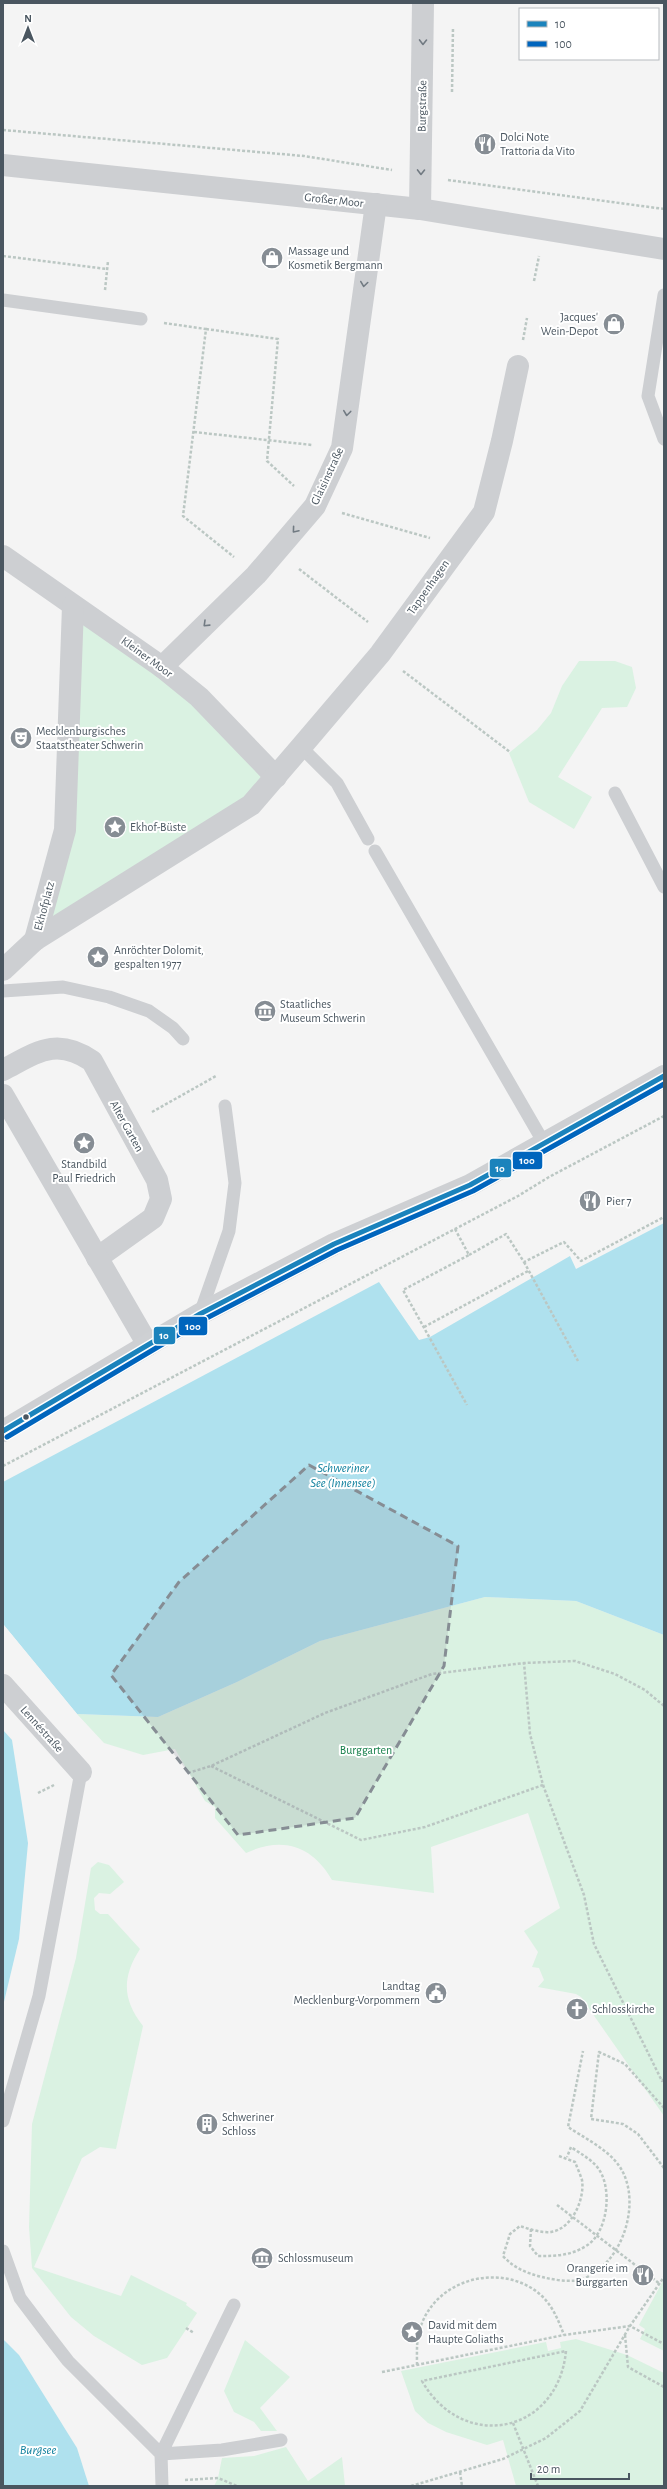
<svg xmlns="http://www.w3.org/2000/svg" width="667" height="2489" font-family="'Alegreya Sans',sans-serif">
	<rect width="100%" height="100%" fill="#f4f4f4"/>
	<g fill="#daf2e2">
		<polygon points="73,606 109,630 274,777 35,940 65,830"/>
		<polygon points="579,661 615,661 632,667 636,688 627,707 602,708 558,777 592,797 574,829 529,802 509,753 537,730 551,713 562,686"/>
		<path d="M485 1597 576 1601 664 1635V2116L581 1997 576 1994 538 1987 544 1980 539 1968 532 1967 538 1952 524 1931 560 1908 528 1813 431 1847 434 1893 332 1880C312 1845 282 1836 246 1853L215 1818V1807L205 1801 175 1749 143 1755 104 1743 77 1714 158 1717 237 1682 320 1641Z"/>
		<path d="M98 1862 109 1865 124 1882 110 1894 99 1893 94 1898 95 1910 100 1914H108L140 1949C122 1977 122 1999 143 2026L116 2149 100 2147 82 2158 34 2267 121 2296 131 2275 187 2303 186 2305 197 2313 167 2358 142 2365 94 2336 71 2317 32 2268 29 2227 32 2124 76 1958 91 1868Z"/>
		<polygon points="664,2279 664,2351 640,2339 645,2329 639,2325"/>
		<polygon points="576,2339 627,2355 664,2373 664,2486 516,2486 503,2440 487,2445 446,2432 428,2423 415,2411 401,2371 546,2342 548,2351 561,2348 560,2342"/>
		<polygon points="245,2340 290,2377 260,2408 277,2431 261,2431 254,2422 234,2412 224,2391"/>
		<polygon points="286,2447 308,2481 342,2457 345,2486 214,2486 218,2478 222,2458 254,2456"/>
	</g>
	<g fill="#afe1ee">
		<polygon points="664,1223 664,1635 576,1601 485,1597 320,1641 237,1682 158,1717 77,1714 3,1624 3,1482 379,1282 419,1340 430,1337 570,1256 576,1269"/>
		<polygon points="3,1730 12,1740 28,1843 19,1939 3,2006"/>
		<polygon points="3,2339 19,2355 77,2448 89,2486 3,2486"/>
	</g>
	<polygon fill="#f4f4f4" points="3,1624 77,1714 75,1715 3,1627"/>
	<g fill="none" stroke-linecap="round" stroke-linejoin="round">
		<g stroke="#bbc7c3" stroke-width="2.5" stroke-dasharray="3 2" stroke-linecap="butt">
			<polyline points="452,92 453,27"/>
			<polyline points="3,130 304,156 392,170"/>
			<polyline points="448,180 664,209"/>
			<polyline points="3,256 107,269"/>
			<polyline points="534,281 539,256"/>
			<polyline points="105,290 108,261"/>
			<polyline points="164,323 206,329 183,516 234,557"/>
			<polyline points="206,329 278,339 267,461 294,486"/>
			<polyline points="523,340 527,318"/>
			<polyline points="194,432 312,445"/>
			<polyline points="342,513 430,538"/>
			<polyline points="299,569 368,622"/>
			<polyline points="403,671 510,752"/>
			<polyline points="152,1112 216,1076"/>
			<polyline points="455,1229 469,1255 403,1290 467,1405"/>
			<polyline points="469,1255 506,1234 524,1262 564,1242 581,1261 664,1217"/>
			<polyline points="524,1262 578,1361"/>
			<polyline points="424,1327 528,1271"/>
			<polyline points="3,1466 518,1196 549,1177 664,1116"/>
			<polyline points="211,1766 361,1840 425,1827 543,1785 530,1734 524,1663"/>
			<polyline points="188,1773 211,1766 325,1713 432,1674 524,1663 575,1661 615,1674 645,1690 664,1706"/>
			<polyline points="543,1785 584,1895 594,1944 662,2081 664,2079"/>
			<polyline points="38,1793 54,1785"/>
			<polyline points="664,2108 625,2064 599,2052 591,2119 623,2124 638,2134 664,2168"/>
			<path d="M559 2156 575 2162C577 2167 580 2174 582 2180 585 2199 572 2229 551 2232 541 2233 529 2229 520 2226L510 2234 503 2256C514 2268 526 2273 542 2277 554 2280 568 2282 581 2280 585 2279 590 2275 594 2273 627 2252 642 2194 617 2163 605 2148 583 2137 568 2127L583 2051"/>
			<polyline points="557,2205 660,2284"/>
			<path d="M531 2229 530 2246 538 2256C555 2256 570 2256 586 2246 608 2233 613 2188 598 2168 591 2159 581 2154 571 2147L567 2157"/>
			<polyline points="186,2328 194,2333"/>
			<polyline points="625,2335 628,2367 664,2387"/>
			<path d="M566 2351C558 2434 463 2453 422 2381Z"/>
			<path d="M417 2365C417 2350 416 2336 422 2323 441 2275 508 2262 544 2298 554 2309 559 2322 564 2335"/>
			<polyline points="382,2372 564,2335 630,2326 664,2344"/>
			<polyline points="513,2423 538,2486"/>
			<polyline points="460,2472 462,2486"/>
			<polyline points="185,2480 218,2478 237,2486"/>
			<polyline points="411,2486 503,2459 546,2438 580,2411 630,2326 664,2277"/>
		</g>
		<g stroke="#cdcfd2" stroke-width="13">
			<polyline points="664,295 648,396 664,439"/>
			<polyline points="3,300 141,319"/>
			<polyline points="301,747 337,783 368,839"/>
			<polyline points="615,793 664,887"/>
			<polyline points="375,851 544,1143"/>
			<polyline points="3,991 63,987 109,997 149,1011 173,1028 183,1039"/>
			<polyline points="200,1314 229,1231 235,1183 225,1106"/>
			<polyline points="3,2121 39,1996 81,1772"/>
			<polyline points="3,2251 20,2298 51,2339 68,2361 161,2454 162,2486"/>
			<polyline points="234,2305 161,2454 222,2450 281,2440"/>
		</g>
		<g stroke="#cdcfd2" stroke-width="22">
			<polyline points="3,165 420,209 664,249"/>
			<polyline points="420,209 423,3"/>
			<polyline points="3,556 162,667 199,697 276,777"/>
			<polyline points="162,667 256,575 315,506 342,448 376,204"/>
			<polyline points="35,940 65,830 73,606"/>
			<polyline points="3,970 35,940 251,805 301,747 380,654 484,512 502,441 518,366"/>
			<path d="M3 1070C36 1053 56 1036 92 1061L157 1180 161 1199 153 1218 97 1258"/>
			<polyline points="3,1095 148,1345"/>
			<polyline points="3,1685 81,1772"/>
		</g>
		<polyline stroke="#ced0d3" stroke-width="22" points="3,1431 200,1314 334,1244 470,1185 664,1076"/>
		<g stroke="#fff" stroke-width="8">
			<polyline id="bus-1" points="3,1431 200,1314 334,1244 470,1185 664,1076"/>
		</g>
		<g stroke="#fff" stroke-width="8">
			<polyline id="bus-2" points="7,1437 203,1320 337,1250 473,1191 664,1084"/>
		</g>
		<use href="#bus-1" stroke="#1b83bc" stroke-width="5"/>
		<use href="#bus-2" stroke="#0065bd" stroke-width="5"/>
	</g>
	<defs><path id="oneway-chevron" d="M-2-3.5L2.5 0L-2 3.5" fill="none" stroke-width="1.6" stroke-linecap="round" stroke-linejoin="round"/></defs>
	<g stroke="#717a82">
		<use href="#oneway-chevron" transform="translate(423 42) rotate(91)"/>
		<use href="#oneway-chevron" transform="translate(421 172) rotate(91)"/>
		<use href="#oneway-chevron" transform="translate(364 284) rotate(98)"/>
		<use href="#oneway-chevron" transform="translate(347 413) rotate(97)"/>
		<use href="#oneway-chevron" transform="translate(295 530) rotate(130)"/>
		<use href="#oneway-chevron" transform="translate(206 624) rotate(136)"/>
	</g>
	<path fill="#868d94" fill-opacity="0.2" stroke="#868d94" stroke-width="3" stroke-dasharray="8 5" stroke-linejoin="round" d="M309 1465 458 1546 444 1666 355 1818 238 1835 111 1675 179 1582Z"/>
	<defs>
		<g id="restaurant-disc" transform="scale(1.15)"><circle r="9.5" fill="#868d94" stroke="#fff"/><path d="M-5-6h1v4h1v-4h1v4h1v-4h1v5L-1.5 .5V6h-2V.5L-5-1ZM5-6V6H3V1.5H1.5Q1.5-4 5-6Z" fill="#fff"/></g>
		<g id="shop-disc" transform="scale(1.15)"><circle r="9.5" fill="#868d94" stroke="#fff"/><path d="M-5-2.5h2.3a2.7 3.5 0 0 1 5.4 0H5L5.5 6h-11ZM-1.5-2.5h3a1.5 2.3 0 0 0-3 0Z" fill="#fff"/></g>
		<g id="theatre-disc" transform="scale(1.15)"><circle r="9.5" fill="#868d94" stroke="#fff"/><path d="M-5-5.5Q0-4 5-5.5V0Q5 5 0 6Q-5 5-5 0ZM-3.3-2.5H-1v1.5H-3.3ZM1-2.5H3.3v1.5H1ZM-2.8 1Q0 5.5 2.8 1Z" fill="#fff"/></g>
		<g id="sight-disc" transform="scale(1.15)"><circle r="9.5" fill="#868d94" stroke="#fff"/><path d="M0-6L1.8-2.2L6-1.7L2.9 1.2L3.7 5.4L0 3.3L-3.7 5.4L-2.9 1.2L-6-1.7L-1.8-2.2Z" fill="#fff"/></g>
		<g id="museum-disc" transform="scale(1.15)"><circle r="9.5" fill="#868d94" stroke="#fff"/><path d="M0-6L6-3V-2H-6V-3ZM-5-1h2V3h-2ZM-1-1h2V3h-2ZM3-1h2V3H3ZM-6 4H6V6H-6Z" fill="#fff"/></g>
		<g id="civic-disc" transform="scale(1.15)"><circle r="9.5" fill="#868d94" stroke="#fff"/><path d="M-.6-6.5H3V-4.5H.6V-3L4-1V1h2V6H-6V1h2V-1L-.6-3ZM-1.2 2.5V6h2.4V2.5Z" fill="#fff"/></g>
		<g id="church-disc" transform="scale(1.15)"><circle r="9.5" fill="#868d94" stroke="#fff"/><path d="M-1.2-6h2.4v3.5h3.3v2.4h-3.3V6h-2.4V-.1h-3.3v-2.4h3.3Z" fill="#fff"/></g>
		<g id="building-disc" transform="scale(1.15)"><circle r="9.5" fill="#868d94" stroke="#fff"/><path d="M-4-6H4V6H1V3H-1V6H-4ZM-2.5-4.3h1.7v1.8h-1.7ZM.8-4.3h1.7v1.8H.8ZM-2.5-1h1.7V.8h-1.7ZM.8-1h1.7V.8H.8Z" fill="#fff"/></g>
	</defs>
	<g fill-rule="evenodd">
		<use href="#restaurant-disc" x="485" y="144"/>
		<use href="#shop-disc" x="272" y="258"/>
		<use href="#shop-disc" x="614" y="324"/>
		<use href="#theatre-disc" x="21" y="738"/>
		<use href="#sight-disc" x="115" y="827"/>
		<use href="#sight-disc" x="98" y="957"/>
		<use href="#museum-disc" x="265" y="1011"/>
		<use href="#sight-disc" x="84" y="1143"/>
		<use href="#restaurant-disc" x="590" y="1201"/>
		<use href="#civic-disc" x="436" y="1993"/>
		<use href="#church-disc" x="577" y="2009"/>
		<use href="#building-disc" x="207" y="2124"/>
		<use href="#museum-disc" x="262" y="2258"/>
		<use href="#restaurant-disc" x="643" y="2275"/>
		<use href="#sight-disc" x="412" y="2332"/>
	</g>
	<circle fill="#4a5660" stroke="#fff" stroke-width="1.5" cx="26" cy="1417" r="3.5"/>
	<g text-anchor="middle" dominant-baseline="central" stroke-width="4" stroke-linejoin="round" paint-order="stroke">
		<g font-size="12" fill="#4a5660" stroke="#fff">
			<text transform="translate(422 106) rotate(-89)">Burgstraße</text>
			<text transform="translate(334 200) rotate(6)">Großer Moor</text>
			<text transform="translate(327 476) rotate(-65)">Glaisinstraße</text>
			<text transform="translate(428 587) rotate(-55)">Tappenhagen</text>
			<text transform="translate(147 657) rotate(36)">Kleiner Moor</text>
			<text transform="translate(44 906) rotate(-75)">Ekhofplatz</text>
			<text transform="translate(127 1126) rotate(61)">Alter Garten</text>
			<text transform="translate(42 1729) rotate(48)">Lennéstraße</text>
		</g>
		<g font-size="12" fill="#4a5660" stroke="#fff" text-anchor="start">
			<text x="500" y="137">Dolci Note<tspan x="500" dy="14">Trattoria da Vito</tspan></text>
			<text x="288" y="251">Massage und<tspan x="288" dy="14">Kosmetik Bergmann</tspan></text>
			<text x="598" y="317" text-anchor="end">Jacques'<tspan x="598" dy="14">Wein-Depot</tspan></text>
			<text x="36" y="731">Mecklenburgisches<tspan x="36" dy="14">Staatstheater Schwerin</tspan></text>
			<text x="130" y="827">Ekhof-Büste</text>
			<text x="114" y="950">Anröchter Dolomit,<tspan x="114" dy="14">gespalten 1977</tspan></text>
			<text x="280" y="1004">Staatliches<tspan x="280" dy="14">Museum Schwerin</tspan></text>
			<text x="84" y="1164" text-anchor="middle">Standbild<tspan x="84" dy="14">Paul Friedrich</tspan></text>
			<text x="606" y="1201">Pier 7</text>
			<text x="420" y="1986" text-anchor="end">Landtag<tspan x="420" dy="14">Mecklenburg-Vorpommern</tspan></text>
			<text x="592" y="2009">Schlosskirche</text>
			<text x="222" y="2117">Schweriner<tspan x="222" dy="14">Schloss</tspan></text>
			<text x="278" y="2258">Schlossmuseum</text>
			<text x="628" y="2268" text-anchor="end">Orangerie im<tspan x="628" dy="14">Burggarten</tspan></text>
			<text x="428" y="2325">David mit dem<tspan x="428" dy="14">Haupte Goliaths</tspan></text>
		</g>
		<g font-size="12" fill="#1a824e" stroke="#fff">
			<text x="366" y="1750">Burggarten</text>
		</g>
		<g font-size="13" font-style="italic" fill="#10819e" stroke="#fff">
			<text x="343" y="1468">Schweriner<tspan x="343" dy="15">See (Innensee)</tspan></text>
			<text x="38" y="2450">Burgsee</text>
		</g>
	</g>
	<g stroke="#fff" stroke-width="1.5">
		<rect x="512" y="1151" width="31" height="19" rx="4" fill="#0065bd"/>
		<rect x="489" y="1158" width="23" height="20" rx="4" fill="#1b83bc"/>
		<rect x="178" y="1316" width="30" height="20" rx="4" fill="#0065bd"/>
		<rect x="153" y="1326" width="23" height="19" rx="4" fill="#1b83bc"/>
	</g>
	<g font-size="11" text-anchor="middle" font-weight="bold" fill="#fff">
		<text x="527" y="1164">100</text>
		<text x="500" y="1172">10</text>
		<text x="193" y="1330">100</text>
		<text x="164" y="1339">10</text>
	</g>
	<rect width="667" height="2489" fill="none" stroke="#4a5660" stroke-width="8"/>
	<rect x="519" y="8" width="140" height="52" fill="#ffffff" stroke="#b7bbbf"/>
	<rect x="527" y="21" width="20" height="6" fill="#1b83bc" stroke="#b7bbbf"/>
	<text x="555" y="28" font-size="12" fill="#4a5660">10</text>
	<rect x="527" y="41" width="20" height="6" fill="#0065bd" stroke="#b7bbbf"/>
	<text x="555" y="48" font-size="12" fill="#4a5660">100</text>
	<g transform="translate(28 28)" stroke="#ffffff" stroke-width="3" paint-order="stroke">
	<path d="M0-3L7 15L0 10L-7 15Z" fill="#4a5660"/>
	<text y="-6" font-size="11" font-weight="bold" text-anchor="middle" fill="#4a5660">N</text>
	</g>
	<path d="M531 2473v6h98v-6" fill="none" stroke="#4a5660" stroke-width="2"/>
	<text x="537" y="2473" font-size="12" fill="#4a5660" stroke="#ffffff" stroke-width="3" paint-order="stroke">20 m</text>
</svg>
